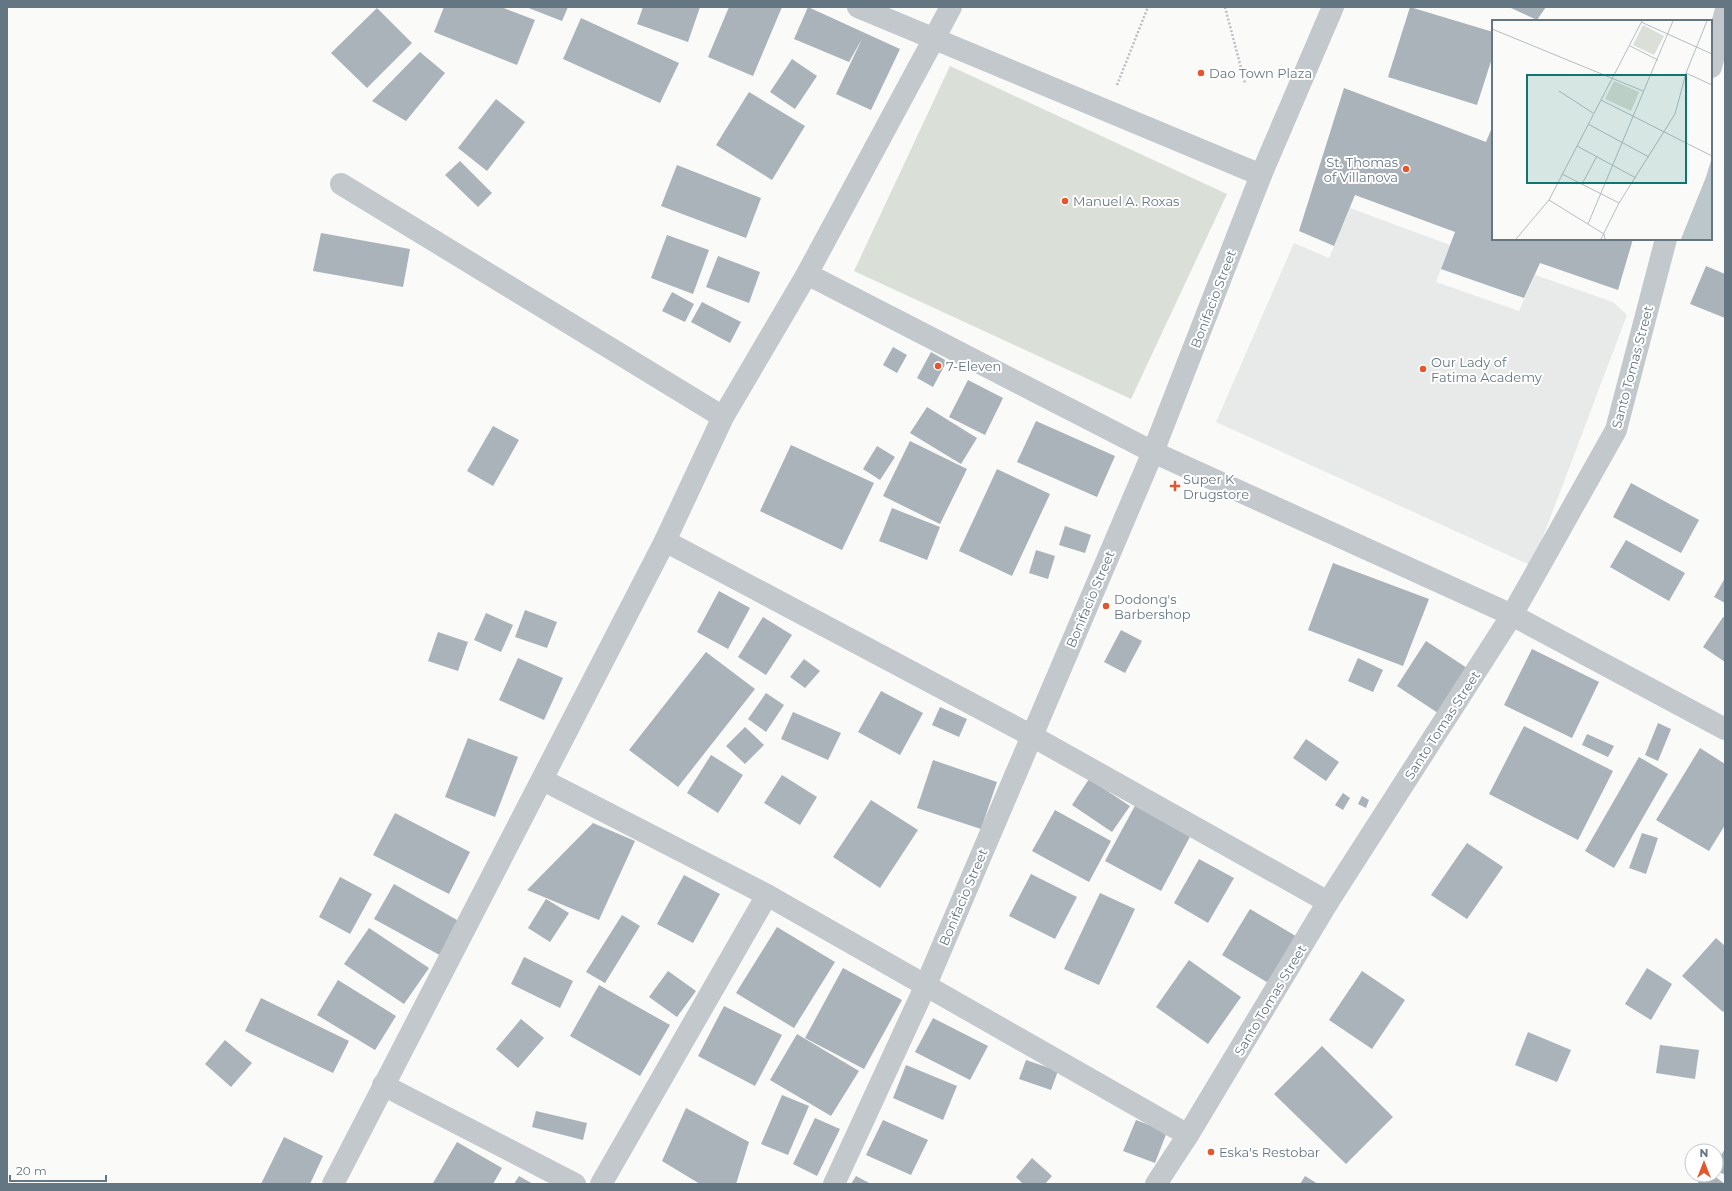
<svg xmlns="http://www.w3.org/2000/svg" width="1732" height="1191" font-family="Montserrat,sans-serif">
	<rect width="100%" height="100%" fill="#fafaf8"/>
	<polygon fill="#e8e9e9" points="1350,208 1450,245 1436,282 1519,311 1535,275 1613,302 1627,315 1532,566 1216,422 1294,243 1329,258"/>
	<polygon fill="#dadfd7" points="950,66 1227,194 1131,399 854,271"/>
	<g fill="#aab3b9">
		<polygon points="444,7 501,7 535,20 517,65 434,32"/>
		<polygon points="526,7 568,7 562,21"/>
		<polygon points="643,7 700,7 688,42 637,24"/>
		<polygon points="729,7 782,7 753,76 708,57"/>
		<polygon points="808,7 900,49 871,110 836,94 862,39 849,62 794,39"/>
		<polygon points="1410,7 1493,32 1493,55 1477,105 1388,77"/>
		<polygon points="1509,7 1546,7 1537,20"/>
		<polygon points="377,8 412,43 367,88 331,53"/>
		<polygon points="581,18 679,63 660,103 563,59"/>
		<polygon points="420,52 445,73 406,121 372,101"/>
		<polygon points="792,59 817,76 795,109 770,92"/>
		<polygon points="1344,88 1486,142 1493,125 1493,239 1633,239 1618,290 1540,263 1524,298 1441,269 1455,232 1355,195 1334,246 1299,231"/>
		<polygon points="749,92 805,126 772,180 716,145"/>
		<polygon points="496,99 525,122 487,171 458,148"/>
		<polygon points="460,161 492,193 478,207 445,175"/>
		<polygon points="677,165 761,198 746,238 661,206"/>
		<polygon points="321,233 410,249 403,287 313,271"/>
		<polygon points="667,235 709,250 693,294 651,278"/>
		<polygon points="718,256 760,272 749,303 706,287"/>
		<polygon points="1706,266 1725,274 1725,318 1690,304"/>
		<polygon points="672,292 694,304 685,322 662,311"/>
		<polygon points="702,302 741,322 730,343 691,322"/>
		<polygon points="893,347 907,355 897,373 883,365"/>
		<polygon points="931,352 947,361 933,387 917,378"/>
		<polygon points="968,380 1003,398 985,435 949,417"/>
		<polygon points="927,407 977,438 961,464 910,433"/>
		<polygon points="1036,421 1115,456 1097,497 1017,462"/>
		<polygon points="493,426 519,440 493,486 467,471"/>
		<polygon points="910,441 967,469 940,524 883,496"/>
		<polygon points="791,445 874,483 842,550 760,511"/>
		<polygon points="877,446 895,457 880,480 863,469"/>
		<polygon points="997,469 1050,494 1012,576 959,551"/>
		<polygon points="1631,483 1699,520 1681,553 1613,517"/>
		<polygon points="892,508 940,527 927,560 879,541"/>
		<polygon points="1065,526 1091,535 1085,553 1059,545"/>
		<polygon points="1626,540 1685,573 1669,601 1610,567"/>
		<polygon points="1036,550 1055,556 1048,579 1029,573"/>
		<polygon points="1333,563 1429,599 1403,666 1308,630"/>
		<polygon points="1725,578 1725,603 1714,597"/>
		<polygon points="719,591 750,608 728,649 697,632"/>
		<polygon points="525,610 557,622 547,648 515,637"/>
		<polygon points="486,613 513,625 501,652 474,640"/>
		<polygon points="763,617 792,635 766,675 738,657"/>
		<polygon points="1723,617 1725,618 1725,662 1703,647"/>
		<polygon points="1121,630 1142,641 1125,673 1104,662"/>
		<polygon points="438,632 468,642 458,671 428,661"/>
		<polygon points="1426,641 1467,668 1438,713 1397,686"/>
		<polygon points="1532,649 1599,682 1572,738 1504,705"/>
		<polygon points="706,652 755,689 678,787 629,750"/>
		<polygon points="518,658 563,678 544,720 499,700"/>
		<polygon points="1358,658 1383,670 1373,692 1348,681"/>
		<polygon points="804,659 820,671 805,688 790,677"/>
		<polygon points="881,691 923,713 900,755 858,732"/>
		<polygon points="766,693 784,705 766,732 748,719"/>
		<polygon points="940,707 967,719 959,737 932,725"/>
		<polygon points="793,712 841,733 828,760 781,739"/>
		<polygon points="1658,723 1671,729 1658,761 1645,755"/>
		<polygon points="1524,726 1613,771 1578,840 1489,794"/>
		<polygon points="745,727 764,745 745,764 726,746"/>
		<polygon points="1587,734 1614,746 1608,757 1582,745"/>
		<polygon points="468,738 518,757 495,817 445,797"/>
		<polygon points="1306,739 1339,762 1326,781 1293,758"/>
		<polygon points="1700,748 1725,764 1725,825 1709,851 1656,820"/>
		<polygon points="711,755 743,775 718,813 687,793"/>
		<polygon points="1639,757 1668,774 1614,868 1585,851"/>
		<polygon points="933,760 997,782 981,829 917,808"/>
		<polygon points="782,775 817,797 800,825 764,803"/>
		<polygon points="1089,779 1130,806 1112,832 1072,805"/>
		<polygon points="1343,793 1350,798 1343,810 1335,805"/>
		<polygon points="1362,796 1369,800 1366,808 1358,804"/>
		<polygon points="871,800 918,830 880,888 833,857"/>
		<polygon points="1137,802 1193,831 1161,891 1105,861"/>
		<polygon points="1055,810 1111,841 1089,882 1032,851"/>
		<polygon points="395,813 470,852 449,894 373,855"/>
		<polygon points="593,823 635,841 599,920 527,890"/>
		<polygon points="1642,833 1658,838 1646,874 1629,868"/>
		<polygon points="1467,843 1503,867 1467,919 1431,895"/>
		<polygon points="1199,859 1234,878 1208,923 1174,903"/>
		<polygon points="1031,874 1077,897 1055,939 1009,916"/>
		<polygon points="684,875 720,894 693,943 657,924"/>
		<polygon points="340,877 372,894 350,934 319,917"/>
		<polygon points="394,884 464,924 445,958 374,919"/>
		<polygon points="1100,893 1135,909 1099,985 1064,969"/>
		<polygon points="546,899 569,913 550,942 528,928"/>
		<polygon points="1250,909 1299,938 1270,984 1222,955"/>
		<polygon points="622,915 640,926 605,983 586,972"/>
		<polygon points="777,927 835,962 794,1028 736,993"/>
		<polygon points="369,928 429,968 404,1004 344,964"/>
		<polygon points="1716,938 1725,946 1725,1010 1723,1012 1682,976"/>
		<polygon points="524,957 573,981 560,1008 511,984"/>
		<polygon points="1189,960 1241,997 1208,1044 1156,1007"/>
		<polygon points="843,968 902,1000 864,1069 805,1038"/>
		<polygon points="1647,968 1672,984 1651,1020 1625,1004"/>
		<polygon points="668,971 696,991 677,1017 649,997"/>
		<polygon points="1362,971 1405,1000 1372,1049 1329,1020"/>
		<polygon points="338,980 396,1016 375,1050 317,1015"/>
		<polygon points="599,985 670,1025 640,1076 570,1036"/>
		<polygon points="261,998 349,1041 333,1073 245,1031"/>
		<polygon points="724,1006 782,1035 755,1086 698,1056"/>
		<polygon points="933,1018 988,1046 970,1080 915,1052"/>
		<polygon points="521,1019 544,1038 518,1068 496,1049"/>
		<polygon points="1528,1032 1571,1050 1557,1082 1515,1065"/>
		<polygon points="797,1034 859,1071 831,1116 770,1080"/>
		<polygon points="225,1040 252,1063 231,1087 205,1064"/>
		<polygon points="1660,1045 1699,1050 1695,1079 1656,1073"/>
		<polygon points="1322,1046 1393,1117 1346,1164 1274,1094"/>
		<polygon points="1026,1060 1058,1071 1051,1090 1019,1079"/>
		<polygon points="906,1065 957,1086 943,1120 893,1098"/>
		<polygon points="782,1095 809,1106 788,1155 761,1144"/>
		<polygon points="686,1108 749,1142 736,1184 700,1184 662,1161"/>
		<polygon points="536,1111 587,1123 583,1140 532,1127"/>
		<polygon points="815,1118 840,1129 817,1176 793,1164"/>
		<polygon points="883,1120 928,1140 911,1175 866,1155"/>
		<polygon points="1136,1120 1167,1132 1155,1163 1123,1151"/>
		<polygon points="284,1137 323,1156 310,1184 261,1184"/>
		<polygon points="457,1142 502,1168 493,1184 436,1184 433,1183"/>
		<polygon points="1725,1149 1725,1175 1716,1170 1716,1163"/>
		<polygon points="1032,1158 1052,1176 1045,1184 1023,1184 1016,1177"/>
		<polygon points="1704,1175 1713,1175 1725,1184 1697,1184"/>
		<polygon points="519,1176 533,1184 514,1184"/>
		<polygon points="856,1176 871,1184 851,1184"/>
		<polygon points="1305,1176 1318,1184 1300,1184"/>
	</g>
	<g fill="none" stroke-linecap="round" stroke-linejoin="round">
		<g stroke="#bbbfc2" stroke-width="2.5" stroke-dasharray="2 2" stroke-linecap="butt">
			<polyline points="1225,7 1245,83"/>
			<polyline points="1117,85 1148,7"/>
		</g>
		<g stroke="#c3c8cc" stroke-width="22">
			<polyline points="858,7 1261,175"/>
			<polyline points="1711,67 1725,13"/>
			<polyline points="341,184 723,417"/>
			<polyline points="807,274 1153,452 1512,615 1725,729"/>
			<polyline points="665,541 1032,736 1328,902"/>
			<polyline points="543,780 767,895 1188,1135"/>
			<polyline points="383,1085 575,1184"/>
			<polyline points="333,1184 665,541 723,417 807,274 951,7"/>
			<polyline points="601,1184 767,895"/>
			<polyline points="834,1184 925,987 1153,452 1261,175 1333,7"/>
			<polyline points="1156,1184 1188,1135 1328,902 1512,615 1616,430 1666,239"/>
		</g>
	</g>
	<g fill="#e4572e" stroke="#fff" stroke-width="1.5">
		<circle cx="1201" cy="73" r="4"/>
		<circle cx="1406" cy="169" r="4"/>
		<circle cx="1065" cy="201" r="4"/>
		<circle cx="938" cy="366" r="4"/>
		<circle cx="1423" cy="369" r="4"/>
		<path d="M1173 480h4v4h4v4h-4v4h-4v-4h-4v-4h4z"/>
		<circle cx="1106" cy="606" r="4"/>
		<circle cx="1211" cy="1152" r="4"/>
	</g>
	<g text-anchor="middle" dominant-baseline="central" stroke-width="4" stroke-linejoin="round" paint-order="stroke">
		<g font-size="13" fill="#657683" stroke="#fff" text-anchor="start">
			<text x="1209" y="73">Dao Town Plaza</text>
			<text x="1398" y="162" text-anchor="end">St. Thomas<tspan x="1398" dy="15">of Villanova</tspan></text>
			<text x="1073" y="201">Manuel A. Roxas</text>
			<text x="1431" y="362">Our Lady of<tspan x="1431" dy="15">Fatima Academy</tspan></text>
			<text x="946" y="366">7-Eleven</text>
			<text x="1183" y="479">Super K<tspan x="1183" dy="15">Drugstore</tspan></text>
			<text x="1114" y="599">Dodong's<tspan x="1114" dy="15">Barbershop</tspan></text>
			<text x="1219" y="1152">Eska's Restobar</text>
		</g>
		<g font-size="13" fill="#657683" stroke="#fff">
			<text transform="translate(1213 299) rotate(-69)">Bonifacio Street</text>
			<text transform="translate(1632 367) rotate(-75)">Santo Tomas Street</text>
			<text transform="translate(1090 599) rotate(-67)">Bonifacio Street</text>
			<text transform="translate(1442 725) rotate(-57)">Santo Tomas Street</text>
			<text transform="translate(963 897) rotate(-67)">Bonifacio Street</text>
			<text transform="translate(1270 1000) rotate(-59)">Santo Tomas Street</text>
		</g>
	</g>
	<g transform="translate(1492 20)">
		<rect width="220" height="220" fill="#fafaf8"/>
		<path d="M151 5 172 16 162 35 141 25ZM122 61 147 72 139 91 113 79Z" fill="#dadfd7"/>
		<path d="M220 137V219H189L214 157Z" fill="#bbc7cb"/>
		<path fill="none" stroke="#b5bdc2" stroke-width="1" d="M149 2 220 34M0 9 151 71M138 26 166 40M194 53 220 65M67 71 101 93M109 80 220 136M96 104 157 137M85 126 144 158M70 154 127 183M90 164 105 136M57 180 112 214 113 219M96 204 181 1M24 219 57 180 150 1M109 219 127 183 183 94 194 53 215 1"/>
		<path fill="#0f766e" fill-opacity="0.15" stroke="#0f766e" stroke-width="2" d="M35 55H194V163H35Z"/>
		<rect width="220" height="220" fill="none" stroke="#657683" stroke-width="2"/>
	</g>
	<rect width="1732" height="1191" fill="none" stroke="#657683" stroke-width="16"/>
	<g transform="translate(1704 1163)"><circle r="19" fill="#ffffff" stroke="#c1c8cd"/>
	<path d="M0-3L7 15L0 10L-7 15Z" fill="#e4572e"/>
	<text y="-6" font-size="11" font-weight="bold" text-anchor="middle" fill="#657683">N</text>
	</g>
	<path d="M10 1175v6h96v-6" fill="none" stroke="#657683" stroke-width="2"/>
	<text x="16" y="1175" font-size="12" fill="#657683" stroke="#ffffff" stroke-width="3" paint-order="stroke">20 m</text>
</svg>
